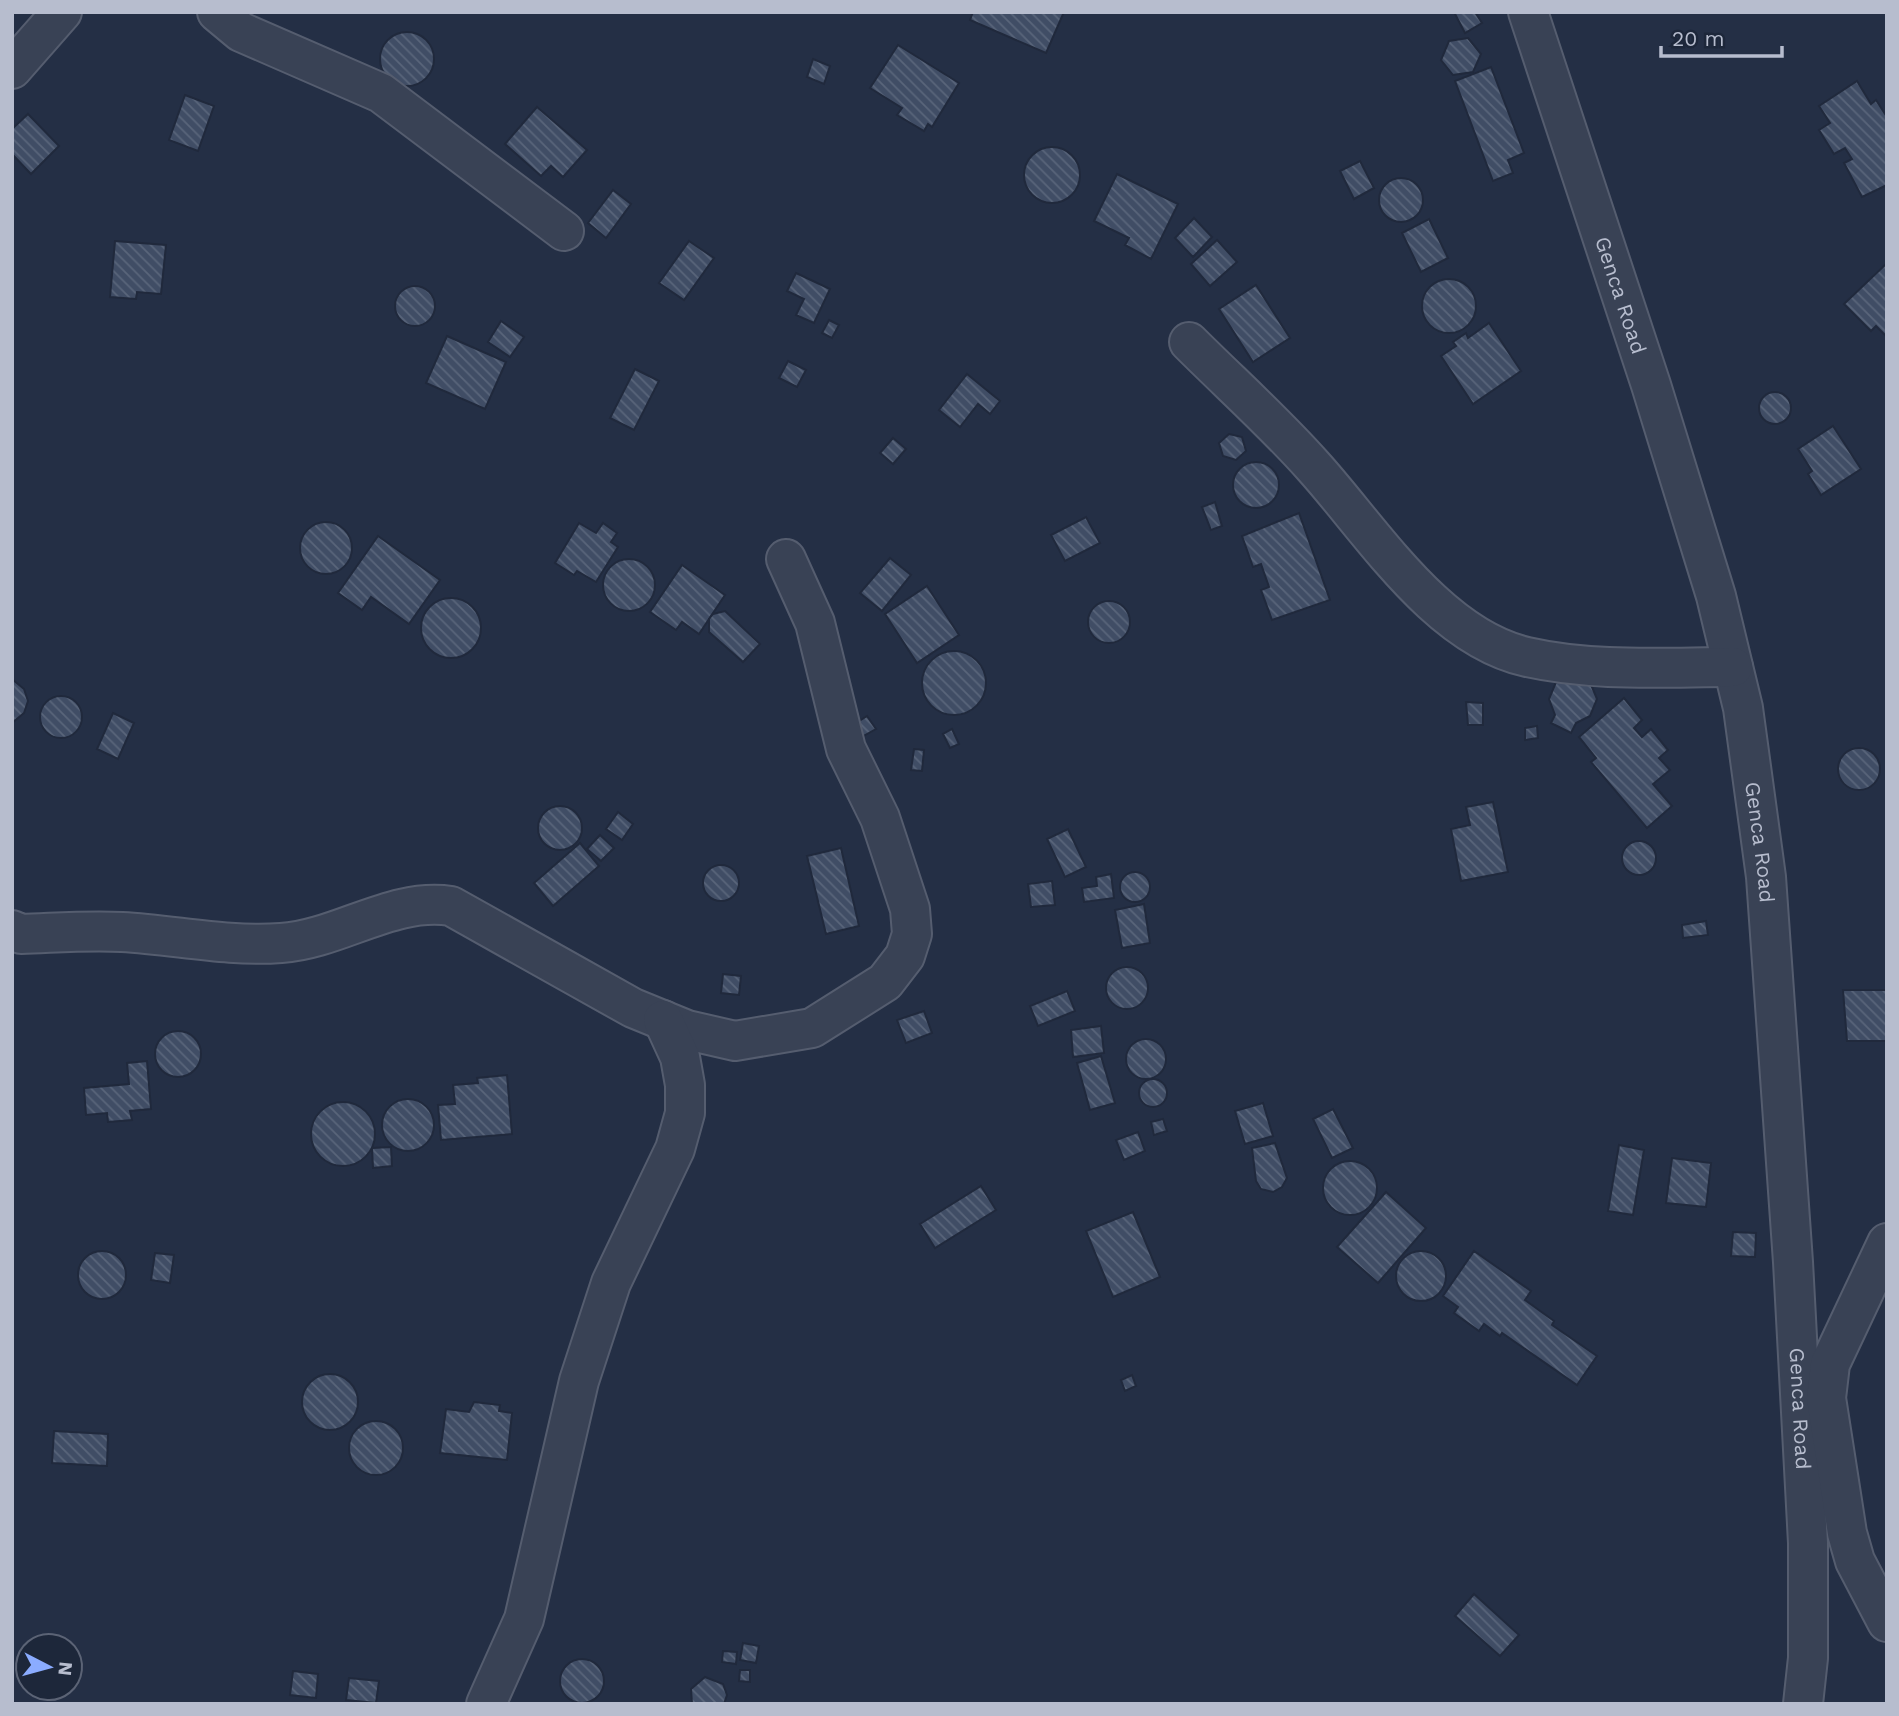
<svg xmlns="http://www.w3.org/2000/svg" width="1899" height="1716" font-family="'Work Sans',sans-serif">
	<defs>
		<pattern id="building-back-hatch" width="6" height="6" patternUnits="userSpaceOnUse" patternTransform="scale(1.75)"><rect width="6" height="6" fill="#404d65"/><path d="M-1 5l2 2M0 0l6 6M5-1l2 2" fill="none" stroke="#59657a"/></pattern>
	</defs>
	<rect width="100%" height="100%" fill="#242f45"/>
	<g fill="url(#building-back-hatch)" stroke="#20293c" stroke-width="2">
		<polygon points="973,12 1064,12 1046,53 970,20"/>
		<polygon points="1454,12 1475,12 1482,23 1465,33"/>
		<circle cx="407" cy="59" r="27"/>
		<polygon points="1468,38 1481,54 1473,72 1453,75 1441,60 1449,41"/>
		<polygon points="898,45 959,83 932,127 928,124 924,131 897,115 902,108 870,88"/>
		<polygon points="813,59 830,66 824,84 807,77"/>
		<polygon points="1491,67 1524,153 1508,160 1513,173 1493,181 1455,81"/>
		<polygon points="1857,81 1871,104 1876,100 1887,117 1887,185 1862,197 1844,163 1852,159 1845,148 1834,154 1819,130 1830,123 1819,106"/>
		<polygon points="185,95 214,106 198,151 169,140"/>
		<polygon points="537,107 587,150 563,177 551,166 541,176 505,144"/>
		<polygon points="28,114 59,146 31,174 12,154 12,129"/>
		<circle cx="1052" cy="175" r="28"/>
		<polygon points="1360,161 1374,188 1354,199 1340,171"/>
		<polygon points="1117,174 1178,204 1151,259 1125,245 1129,238 1094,221"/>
		<circle cx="1401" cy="200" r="22"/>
		<polygon points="613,190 631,204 606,238 588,223"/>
		<polygon points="1194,218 1212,237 1193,257 1175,238"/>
		<polygon points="1429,219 1448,258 1421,272 1402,233"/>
		<polygon points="1217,240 1237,262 1210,286 1191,264"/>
		<polygon points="115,241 166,245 161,294 137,292 136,299 110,297"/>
		<polygon points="689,241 714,258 684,300 659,283"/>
		<polygon points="1887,263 1887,337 1876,326 1871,331 1844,304"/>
		<polygon points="796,273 830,289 814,323 796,315 804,299 787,291"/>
		<circle cx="1449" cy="306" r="27"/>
		<polygon points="1256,285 1290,338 1253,362 1219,309"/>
		<circle cx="415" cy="306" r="20"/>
		<polygon points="829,320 839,325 832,338 822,333"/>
		<polygon points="501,321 524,337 510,357 488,342"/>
		<polygon points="1489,323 1521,371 1473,404 1441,356 1456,346 1453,342 1466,333 1468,338"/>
		<polygon points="447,336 506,362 485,409 426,383"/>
		<polygon points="788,361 806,370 797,387 779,378"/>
		<polygon points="635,369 659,381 634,430 610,418"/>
		<polygon points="967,374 1000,401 990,414 978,404 960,427 939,410"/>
		<circle cx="1775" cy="408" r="16"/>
		<polygon points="1833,426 1861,469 1821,495 1808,474 1812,471 1798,449"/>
		<polygon points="1229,434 1242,437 1246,451 1236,460 1223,456 1219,443"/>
		<polygon points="893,438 906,449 893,464 880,453"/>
		<circle cx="1256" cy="485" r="23"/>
		<polygon points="1215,502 1222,526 1211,530 1202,507"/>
		<polygon points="1299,513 1330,600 1272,620 1261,590 1269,587 1261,564 1253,567 1242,536"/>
		<polygon points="1086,517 1100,543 1065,561 1051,535"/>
		<circle cx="326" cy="548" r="26"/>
		<polygon points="579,523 596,533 603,523 617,533 611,542 618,547 596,582 577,571 574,575 555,563"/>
		<polygon points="378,536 440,580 409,624 371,597 362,610 338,593"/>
		<polygon points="890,558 911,575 882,611 860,593"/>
		<circle cx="629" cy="585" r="26"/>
		<polygon points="682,565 725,595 699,634 682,622 676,630 650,612"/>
		<polygon points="927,586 959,635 917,663 885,614"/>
		<circle cx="451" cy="628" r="30"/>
		<circle cx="1109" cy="622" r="21"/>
		<polygon points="725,611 760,644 743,662 709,632 709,619 713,614"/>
		<circle cx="954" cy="683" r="32"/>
		<polygon points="1573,675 1590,682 1597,699 1590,716 1576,723 1571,733 1551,723 1555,715 1549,699 1556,682"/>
		<polygon points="12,679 24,689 28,701 24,713 12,723"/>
		<circle cx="61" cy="717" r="21"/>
		<polygon points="1624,698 1642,720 1634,728 1642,737 1651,729 1668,750 1659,758 1670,770 1653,784 1672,806 1647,828 1591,762 1596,758 1579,737"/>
		<polygon points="1466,702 1483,703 1483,725 1468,725"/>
		<polygon points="113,713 134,723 118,759 97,749"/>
		<polygon points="867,716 876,729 858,739 850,727"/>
		<polygon points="1537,726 1538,738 1525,740 1525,728"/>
		<polygon points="952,729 959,744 950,748 943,734"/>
		<circle cx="1859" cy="769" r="21"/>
		<polygon points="914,749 924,750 922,771 911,770"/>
		<polygon points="1493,802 1508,872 1461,881 1451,829 1470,825 1466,807"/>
		<circle cx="560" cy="828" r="22"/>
		<polygon points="618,812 633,824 622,840 606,829"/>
		<polygon points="1068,829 1086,867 1065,877 1047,839"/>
		<polygon points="600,835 614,848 601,861 587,849"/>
		<circle cx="1639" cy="858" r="17"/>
		<polygon points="580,843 599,866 553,906 534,883"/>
		<polygon points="841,848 859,926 826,934 807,856"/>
		<circle cx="721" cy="883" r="18"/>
		<circle cx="1135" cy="887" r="15"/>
		<polygon points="1111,874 1114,898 1084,902 1082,888 1097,886 1096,877"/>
		<polygon points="1052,881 1055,905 1031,907 1028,884"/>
		<polygon points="1144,904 1150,943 1122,948 1115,910"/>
		<polygon points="1706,921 1708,935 1683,938 1682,925"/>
		<circle cx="1127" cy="988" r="21"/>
		<polygon points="723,974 741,976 739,995 721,993"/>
		<polygon points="1843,990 1887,990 1887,1041 1847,1041"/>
		<polygon points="1067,991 1075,1011 1038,1026 1030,1006"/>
		<polygon points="924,1011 932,1033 906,1043 897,1020"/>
		<polygon points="1101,1026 1104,1053 1073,1057 1071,1030"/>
		<circle cx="178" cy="1054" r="23"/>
		<circle cx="1146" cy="1059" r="20"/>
		<polygon points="1101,1056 1115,1103 1090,1110 1077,1063"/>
		<polygon points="147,1061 151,1109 130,1111 132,1120 108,1122 107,1113 86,1115 84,1088 129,1084 127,1063"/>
		<polygon points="507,1075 512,1134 441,1140 438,1105 455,1104 453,1085 478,1083 477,1078"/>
		<circle cx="1153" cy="1093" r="14"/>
		<circle cx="408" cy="1125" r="26"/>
		<circle cx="343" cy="1134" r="32"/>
		<polygon points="1263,1103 1273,1136 1245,1144 1235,1111"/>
		<polygon points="1333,1109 1353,1148 1332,1158 1313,1119"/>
		<polygon points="1163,1119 1167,1131 1154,1135 1151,1122"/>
		<polygon points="1138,1132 1145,1151 1124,1160 1116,1140"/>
		<polygon points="1275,1143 1287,1178 1282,1187 1273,1192 1261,1189 1256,1181 1252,1148"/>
		<polygon points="1619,1145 1644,1150 1633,1215 1608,1211"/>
		<polygon points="391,1147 392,1166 373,1168 372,1148"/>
		<polygon points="1672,1158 1711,1163 1706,1207 1666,1203"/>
		<circle cx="1350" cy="1188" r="27"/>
		<polygon points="981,1186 996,1210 935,1248 920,1224"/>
		<polygon points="1386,1192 1426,1228 1378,1283 1337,1247"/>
		<polygon points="1133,1212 1160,1277 1113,1297 1086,1231"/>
		<polygon points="1733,1232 1756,1233 1755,1257 1731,1256"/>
		<circle cx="102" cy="1275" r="24"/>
		<polygon points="1474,1251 1531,1291 1525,1300 1554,1321 1552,1325 1597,1356 1577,1385 1502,1333 1500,1336 1484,1324 1479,1331 1454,1313 1458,1307 1443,1296"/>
		<circle cx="1421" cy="1276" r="25"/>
		<polygon points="155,1253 174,1255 170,1283 151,1280"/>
		<circle cx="330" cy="1402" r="28"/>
		<polygon points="1132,1375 1136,1386 1125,1391 1121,1380"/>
		<polygon points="474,1402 500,1405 499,1411 512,1413 507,1460 440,1453 446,1409 469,1412"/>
		<circle cx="376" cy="1448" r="27"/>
		<polygon points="54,1431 108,1434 107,1466 52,1463"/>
		<polygon points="1474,1594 1519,1635 1500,1656 1455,1616"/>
		<polygon points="743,1643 759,1646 756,1663 740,1660"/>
		<polygon points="723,1651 737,1652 736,1664 722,1662"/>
		<circle cx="582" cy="1681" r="22"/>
		<polygon points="740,1670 750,1670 750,1682 739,1681"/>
		<polygon points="293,1671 318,1674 316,1698 290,1695"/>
		<polygon points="705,1677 723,1684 727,1695 724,1704 692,1704 691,1689"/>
		<polygon points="349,1678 379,1681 376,1703 346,1700"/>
	</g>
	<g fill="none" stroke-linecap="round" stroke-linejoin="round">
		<g stroke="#555d6f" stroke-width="42">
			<g id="minor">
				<polyline points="217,12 241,32 381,93 564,231"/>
				<path id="s1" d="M1528 12 1651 385 1716 596 1743 708 1766 877 1793 1262 1808 1543V1658L1803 1704"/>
				<polyline points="12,69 62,12"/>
				<path d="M1189 342C1230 383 1274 422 1313 466 1371 530 1437 637 1527 657 1593 672 1665 667 1733 667"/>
				<path d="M12 930 21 934C54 933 88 930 122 932 176 935 227 947 281 943 340 939 392 897 451 906L633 1008 687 1030 735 1041 812 1028 885 982 905 956 912 934 910 909 880 818 846 749 815 623 786 559"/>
				<polyline points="1887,1243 1830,1364 1826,1398 1847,1533 1855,1561 1887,1622"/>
				<polyline points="486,1704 524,1619 579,1381 611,1283 675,1149 685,1113 685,1085 680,1057 663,1020"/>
			</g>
		</g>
		<use href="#minor" stroke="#394255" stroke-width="38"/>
	</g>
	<g text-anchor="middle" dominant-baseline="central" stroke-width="5" stroke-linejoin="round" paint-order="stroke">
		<g font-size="21" fill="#b7bdce" stroke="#1d273a">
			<text stroke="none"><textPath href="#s1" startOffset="298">Genca Road</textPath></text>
			<text stroke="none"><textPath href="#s1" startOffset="864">Genca Road</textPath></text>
			<text stroke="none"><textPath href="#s1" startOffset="1432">Genca Road</textPath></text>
		</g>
	</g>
	<rect width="1899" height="1716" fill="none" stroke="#b7bdce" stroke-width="28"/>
	<g transform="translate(49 1667) rotate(96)"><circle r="33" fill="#1d273a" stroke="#5b6375" stroke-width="2"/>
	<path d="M0-5L12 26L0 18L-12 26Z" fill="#8bacff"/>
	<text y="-10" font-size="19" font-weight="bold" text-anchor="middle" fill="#b7bdce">N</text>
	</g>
	<path d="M1661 46v10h121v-10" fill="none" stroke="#b7bdce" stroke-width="3.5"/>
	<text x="1672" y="46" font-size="21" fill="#b7bdce" stroke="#1d273a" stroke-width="5" paint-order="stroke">20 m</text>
</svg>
